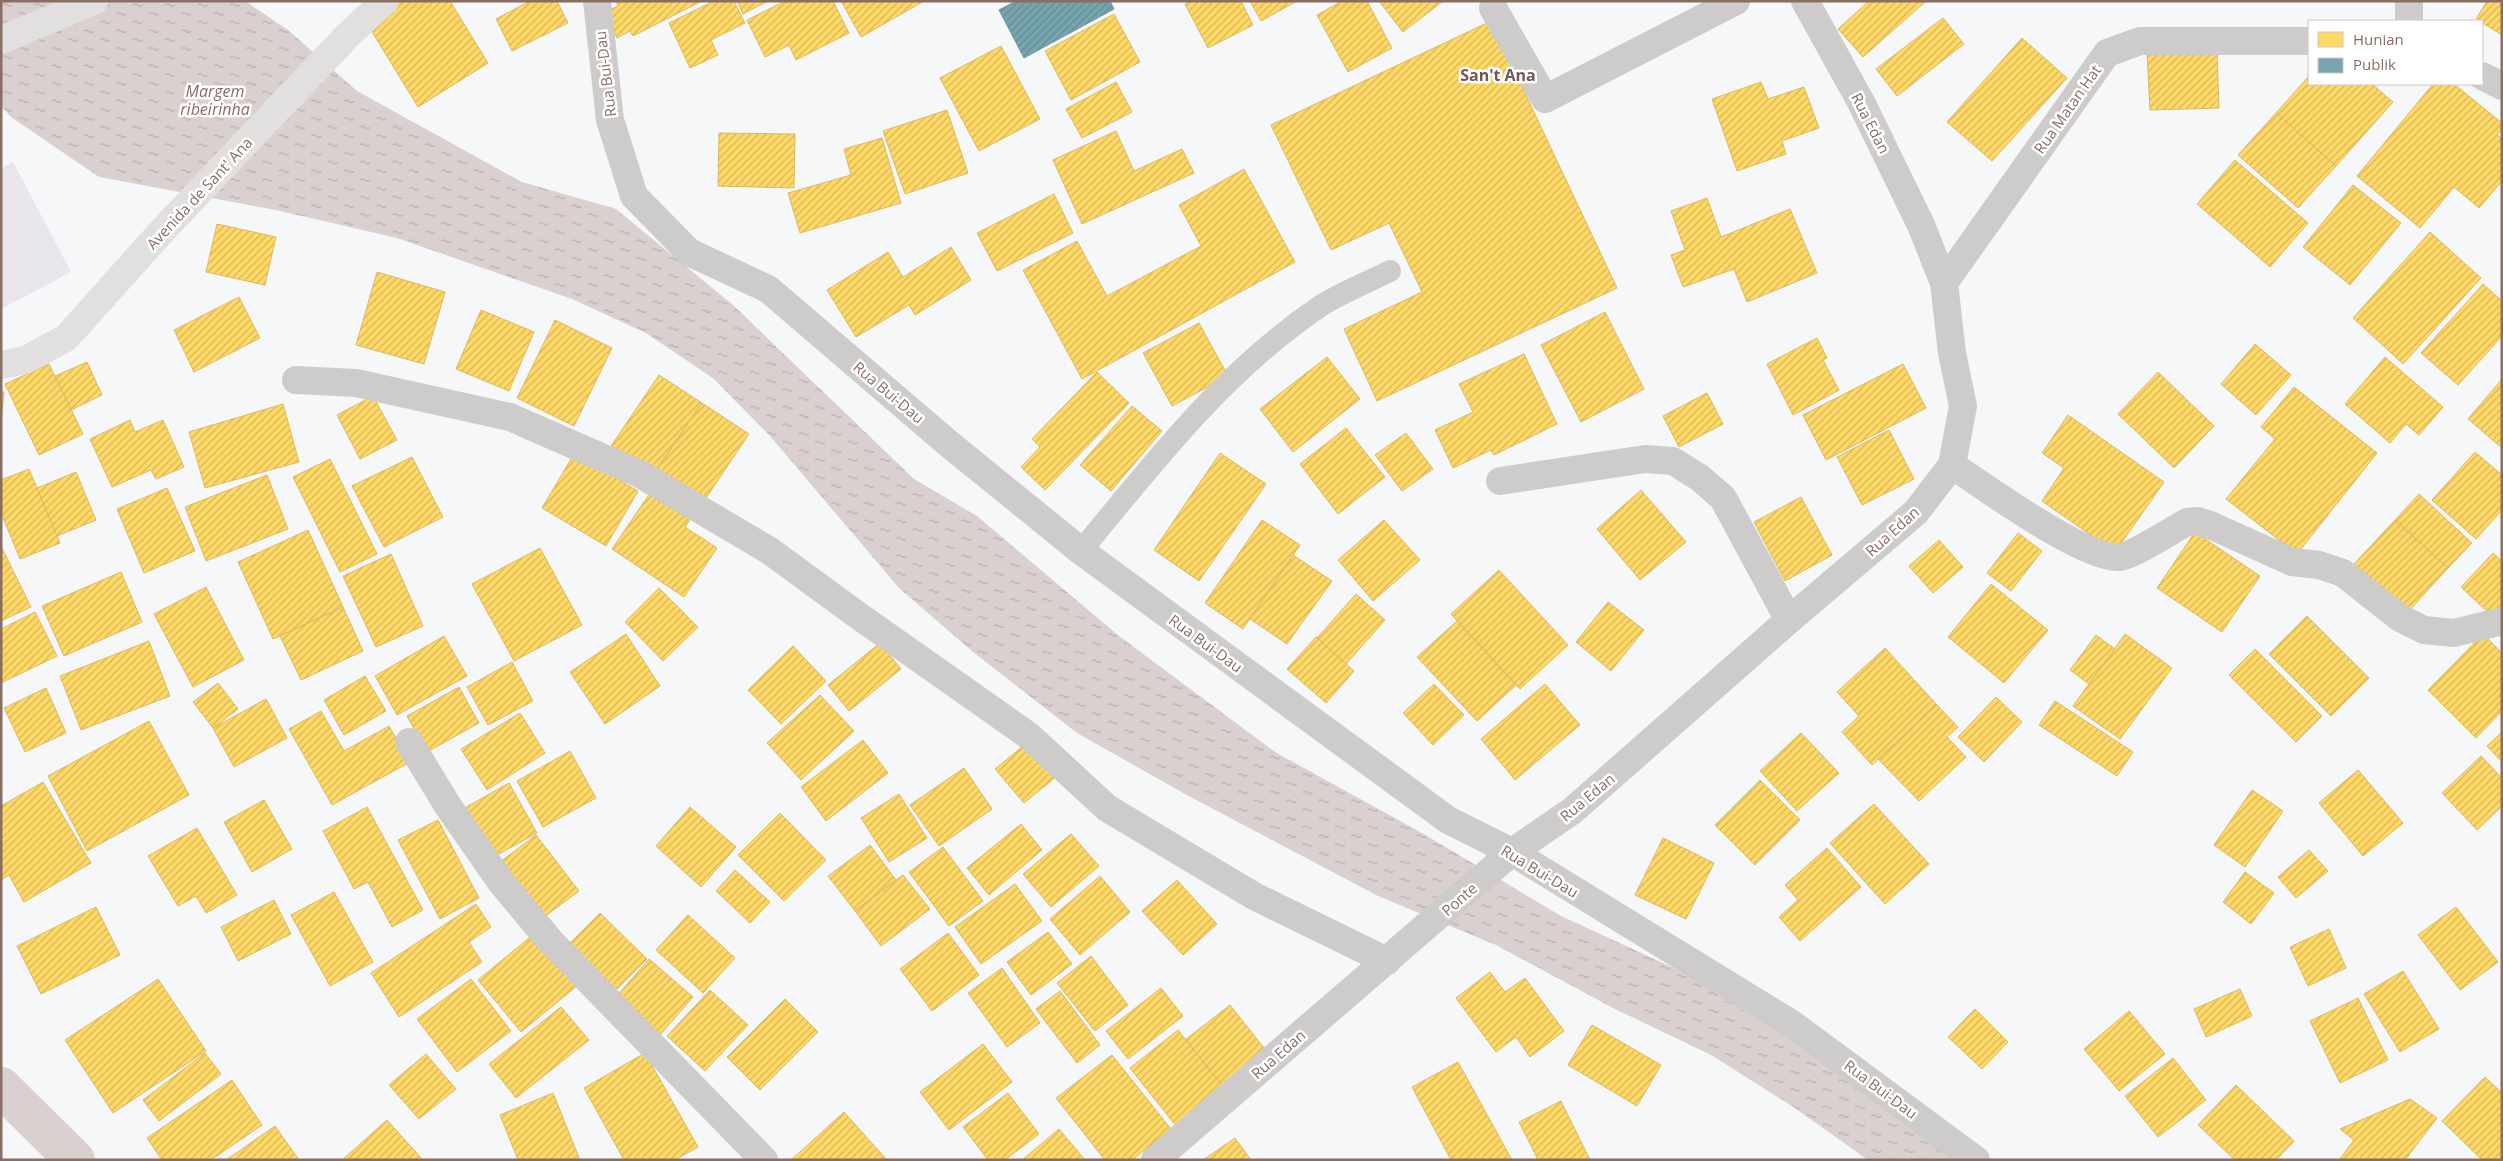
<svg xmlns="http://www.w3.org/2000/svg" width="2503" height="1161" font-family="'Open Sans',sans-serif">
	<defs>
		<pattern id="water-ripples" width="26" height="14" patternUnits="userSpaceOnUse" patternTransform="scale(1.25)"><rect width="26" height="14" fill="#dbd0d0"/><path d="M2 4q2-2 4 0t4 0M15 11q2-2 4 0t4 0" fill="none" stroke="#b7adac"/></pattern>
		<pattern id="homes-hatch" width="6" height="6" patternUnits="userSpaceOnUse" patternTransform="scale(1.25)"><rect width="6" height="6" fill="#ffd966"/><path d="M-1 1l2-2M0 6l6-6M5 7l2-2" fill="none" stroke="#d4b458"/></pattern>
		<pattern id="public-hatch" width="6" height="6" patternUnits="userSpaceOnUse" patternTransform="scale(1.25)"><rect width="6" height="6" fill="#76a5af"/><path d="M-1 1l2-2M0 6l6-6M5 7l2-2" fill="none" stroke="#678b92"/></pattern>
	</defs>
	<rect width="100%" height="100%" fill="#f6f7f8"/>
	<polygon fill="#e8e6ec" points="13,162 71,272 1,309 1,168"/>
	<polygon fill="url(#water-ripples)" points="1,1 245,1 288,30 357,91 522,182 616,209 733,305 914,479 977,516 1119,636 1275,752 1422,833 1561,916 1676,969 1759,1014 1960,1160 1868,1160 1792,1106 1711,1055 1613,1008 1496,945 1378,896 1185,794 1077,733 973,652 899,588 770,436 714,379 646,333 572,299 397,238 276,210 99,177 11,117 1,106"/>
	<g fill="url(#homes-hatch)" stroke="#dcb965">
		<polygon points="401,1 450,1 488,63 418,107 366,22"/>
		<polygon points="530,1 557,1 568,23 512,51 496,19"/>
		<polygon points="616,1 699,1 700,2 633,36 630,31 617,38 605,12 618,6"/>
		<polygon points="714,1 734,1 745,23 711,40 718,55 690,68 669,23"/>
		<polygon points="737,1 768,1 743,14"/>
		<polygon points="785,1 833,1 849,33 796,60 789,45 765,57 747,20"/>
		<polygon points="841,1 924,1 861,37"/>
		<polygon points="1191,1 1241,1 1253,25 1208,48 1185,4"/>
		<polygon points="1250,1 1297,1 1261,21"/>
		<polygon points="1342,1 1367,1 1392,48 1348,72 1317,15"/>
		<polygon points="1379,1 1443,1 1403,32"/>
		<polygon points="1869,1 1926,1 1863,57 1838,29"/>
		<polygon points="2487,1 2502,1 2502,35 2476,19"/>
		<polygon points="1114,14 1140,62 1071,100 1045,51"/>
		<polygon points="1943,18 1964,44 1897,96 1876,69"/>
		<polygon points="1491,21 1617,288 1377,401 1344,329 1422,292 1389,223 1331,250 1271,125"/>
		<polygon points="2022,38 2067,78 1992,161 1947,122"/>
		<polygon points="1001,46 1040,119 979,151 940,78"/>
		<polygon points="2217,51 2219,108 2150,110 2147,53"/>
		<polygon points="2309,76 2309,84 2372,84 2393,102 2336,166 2276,113"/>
		<polygon points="1116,82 1132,112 1082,138 1066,109"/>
		<polygon points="1761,82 1768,99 1804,87 1819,128 1782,141 1786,154 1737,171 1712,99"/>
		<polygon points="2433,84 2454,84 2502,123 2502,129 2497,135 2502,139 2502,181 2479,208 2454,187 2420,228 2357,176"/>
		<polygon points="947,110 968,173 905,194 883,131"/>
		<polygon points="2276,113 2336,166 2298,208 2238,155"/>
		<polygon points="1116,131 1134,171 1182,149 1194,173 1082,224 1053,160"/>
		<polygon points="719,133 795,134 794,188 718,186"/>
		<polygon points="882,138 901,203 800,233 788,193 851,175 844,149"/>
		<polygon points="2235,160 2308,223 2270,267 2197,204"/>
		<polygon points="1244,169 1295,262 1082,379 1023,270 1077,241 1107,296 1201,246 1179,205"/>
		<polygon points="2353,185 2401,223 2350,285 2303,247"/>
		<polygon points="1054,194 1073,233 997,271 977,233"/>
		<polygon points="1707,198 1721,237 1790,209 1817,273 1747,302 1734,269 1683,287 1671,255 1685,250 1671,211"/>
		<polygon points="217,224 276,237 265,285 206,272"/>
		<polygon points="2430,232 2481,278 2403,364 2353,318"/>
		<polygon points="951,247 971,280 915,315 909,305 856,337 827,290 888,252 903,277"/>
		<polygon points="377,272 445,292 424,364 356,345"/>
		<polygon points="2483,284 2502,301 2502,336 2458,385 2421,353"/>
		<polygon points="239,297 260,338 194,372 174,330"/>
		<polygon points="481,310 534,332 509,391 456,369"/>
		<polygon points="1605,312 1644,389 1581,422 1541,345"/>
		<polygon points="555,320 612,348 574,426 517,398"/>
		<polygon points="1199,323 1228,376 1172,406 1143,353"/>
		<polygon points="1817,338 1827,358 1823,360 1839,390 1793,415 1767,364"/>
		<polygon points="2255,344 2291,375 2256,415 2221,384"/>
		<polygon points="1524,354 1557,424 1494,455 1491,450 1453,468 1435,430 1473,412 1459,384"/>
		<polygon points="1327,357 1360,399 1293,452 1260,409"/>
		<polygon points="2385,357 2443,407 2419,435 2406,424 2390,443 2345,404"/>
		<polygon points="87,362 102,395 71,410 55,376"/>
		<polygon points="49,364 83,434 39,455 5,384"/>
		<polygon points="1903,364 1926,408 1826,460 1803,415"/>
		<polygon points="1097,372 1129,403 1045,490 1021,467 1040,447 1032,439"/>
		<polygon points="2158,372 2214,426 2174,468 2118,414"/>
		<polygon points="659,375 702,403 657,469 611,446"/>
		<polygon points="2502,379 2502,448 2468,419"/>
		<polygon points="2294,387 2377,453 2297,554 2226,499 2275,439 2261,427"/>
		<polygon points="1,392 4,392 1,424"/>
		<polygon points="1707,393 1723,424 1679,447 1663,416"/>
		<polygon points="373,396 397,440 360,459 337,415"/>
		<polygon points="702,403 749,434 704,501 657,469"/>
		<polygon points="283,404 299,462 205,488 189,432"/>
		<polygon points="1132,406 1162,431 1111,491 1080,465"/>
		<polygon points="2068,415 2164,482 2115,552 2042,501 2064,468 2042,453"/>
		<polygon points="130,420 135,432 163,420 184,467 156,479 151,470 112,487 90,439"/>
		<polygon points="1346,428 1385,477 1338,514 1300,464"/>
		<polygon points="1889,430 1914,479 1862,505 1837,457"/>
		<polygon points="1406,433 1433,469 1402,491 1375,455"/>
		<polygon points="2475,452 2502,475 2502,510 2476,539 2432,500"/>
		<polygon points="1220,453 1266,484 1199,581 1154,550"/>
		<polygon points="574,454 638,491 606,546 542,508"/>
		<polygon points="412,457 443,517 384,547 352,486"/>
		<polygon points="330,459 377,554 340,572 293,477"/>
		<polygon points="29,469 60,543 20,559 1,513 1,480"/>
		<polygon points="76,472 96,520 57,536 37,488"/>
		<polygon points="267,475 288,529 206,561 185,507"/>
		<polygon points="654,487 694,514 685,527 717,548 684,597 612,549"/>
		<polygon points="167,488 195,551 144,573 117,509"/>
		<polygon points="1641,490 1686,542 1640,580 1597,529"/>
		<polygon points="2419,494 2472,543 2448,568 2395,520"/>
		<polygon points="1801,497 1832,555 1785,581 1754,522"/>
		<polygon points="1262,520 1300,545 1243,629 1205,603"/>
		<polygon points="1384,520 1420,560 1373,601 1338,560"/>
		<polygon points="2395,520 2448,568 2406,614 2353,565"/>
		<polygon points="308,530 343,607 273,639 238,562"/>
		<polygon points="2195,532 2260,576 2222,632 2157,588"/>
		<polygon points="2018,533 2042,551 2011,591 1987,573"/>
		<polygon points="1939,540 1963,567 1933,593 1909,566"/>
		<polygon points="1,546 31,607 1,621"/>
		<polygon points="540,548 582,625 514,661 472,584"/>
		<polygon points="2493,553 2502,561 2502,606 2492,616 2461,587"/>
		<polygon points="391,554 423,626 376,647 343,576"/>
		<polygon points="1293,555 1332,581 1287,644 1250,619"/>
		<polygon points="1499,570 1568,645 1520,689 1451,614"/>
		<polygon points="121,572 142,622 64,656 42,606"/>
		<polygon points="1991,584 2048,630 2004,683 1948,637"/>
		<polygon points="206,587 244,660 193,687 154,614"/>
		<polygon points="659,588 698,627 663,661 625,622"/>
		<polygon points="1356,594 1385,620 1346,664 1317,638"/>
		<polygon points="1608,602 1644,630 1611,671 1576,642"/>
		<polygon points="343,607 363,651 301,680 280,636"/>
		<polygon points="35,612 57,656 1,683 1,629"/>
		<polygon points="2307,616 2369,678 2331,716 2269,654"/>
		<polygon points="1457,621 1516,685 1477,721 1417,657"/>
		<polygon points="626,634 660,686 605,724 570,672"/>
		<polygon points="2125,634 2172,668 2120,739 2073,706"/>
		<polygon points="2483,634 2502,653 2502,711 2476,738 2428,690"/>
		<polygon points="2096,635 2115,649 2089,684 2070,670"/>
		<polygon points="444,636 467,676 397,715 375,676"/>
		<polygon points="1316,637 1354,671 1326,703 1287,669"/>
		<polygon points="149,641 170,696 81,730 60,676"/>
		<polygon points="880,643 901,669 849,711 828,685"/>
		<polygon points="793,646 826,681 781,724 748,690"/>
		<polygon points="1885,648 1937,705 1872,765 1842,732 1859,716 1837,692"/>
		<polygon points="2255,649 2322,716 2296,742 2229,675"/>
		<polygon points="512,662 533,701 488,725 467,687"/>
		<polygon points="365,676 386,711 344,735 324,700"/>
		<polygon points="218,683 238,709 213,728 193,702"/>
		<polygon points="1434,684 1464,715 1433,745 1403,713"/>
		<polygon points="1545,684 1580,725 1515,780 1481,739"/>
		<polygon points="459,687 479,723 427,752 407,716"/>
		<polygon points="46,688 66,733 25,752 4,708"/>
		<polygon points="820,695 854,731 801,780 767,743"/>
		<polygon points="1996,697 2022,722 1984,762 1958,737"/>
		<polygon points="266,699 287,738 234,767 213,728"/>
		<polygon points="2055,701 2133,752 2117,776 2039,725"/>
		<polygon points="1937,705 1958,727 1947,737 1966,757 1919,801 1878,759"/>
		<polygon points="321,711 344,751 389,726 410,762 332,805 289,729"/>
		<polygon points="520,713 545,753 487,790 461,749"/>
		<polygon points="149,721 189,795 87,851 48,776"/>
		<polygon points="2502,732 2502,762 2487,746"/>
		<polygon points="1801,733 1839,773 1797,811 1760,771"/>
		<polygon points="863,740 888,773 826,821 801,787"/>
		<polygon points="1028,742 1057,776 1024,803 995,769"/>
		<polygon points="570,751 596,798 543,827 517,781"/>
		<polygon points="2481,756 2502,778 2502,806 2477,830 2442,793"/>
		<polygon points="964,768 992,809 939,846 910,805"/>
		<polygon points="2358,770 2403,823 2363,856 2319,803"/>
		<polygon points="1760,780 1800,820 1755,865 1715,825"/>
		<polygon points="43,782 91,863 24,902 9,875 1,880 1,806"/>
		<polygon points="509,783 537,833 488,860 461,810"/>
		<polygon points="2252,790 2283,811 2245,867 2214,845"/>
		<polygon points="899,794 927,838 889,862 861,818"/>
		<polygon points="264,800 292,849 252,872 224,822"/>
		<polygon points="1874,804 1929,864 1885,904 1830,843"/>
		<polygon points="367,807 423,910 392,927 368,882 354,889 323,831"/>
		<polygon points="690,807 736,847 701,887 656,846"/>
		<polygon points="780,813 826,860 784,901 738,855"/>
		<polygon points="438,820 479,898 440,919 398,840"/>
		<polygon points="1021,824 1042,850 989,895 967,868"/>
		<polygon points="197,828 237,895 206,913 196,896 178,906 148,856"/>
		<polygon points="1071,834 1099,866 1051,907 1023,874"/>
		<polygon points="536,835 579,891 544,917 500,862"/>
		<polygon points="1663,838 1714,863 1686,919 1635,895"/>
		<polygon points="870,845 896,880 855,911 828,876"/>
		<polygon points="943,847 983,901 949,926 909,872"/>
		<polygon points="1827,848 1861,887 1800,941 1779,917 1798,900 1785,885"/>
		<polygon points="2309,850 2328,871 2296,898 2278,877"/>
		<polygon points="735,870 770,902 750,923 716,891"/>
		<polygon points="2245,872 2274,893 2251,924 2223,902"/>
		<polygon points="903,875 930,909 881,946 855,911"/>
		<polygon points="1100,876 1130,912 1080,955 1050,919"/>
		<polygon points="1177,880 1217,924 1183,955 1142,911"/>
		<polygon points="1015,884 1042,921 981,964 955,927"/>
		<polygon points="334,892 373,962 330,986 291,915"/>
		<polygon points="274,900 291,934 238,961 221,927"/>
		<polygon points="476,904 491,927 469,942 482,962 399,1017 371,973"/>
		<polygon points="96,907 120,955 41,994 17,946"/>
		<polygon points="2456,907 2498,962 2460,990 2418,935"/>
		<polygon points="600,913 647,959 611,995 565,948"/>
		<polygon points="688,915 735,958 703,993 656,950"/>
		<polygon points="2329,929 2346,968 2308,986 2290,947"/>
		<polygon points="1048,932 1072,964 1031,995 1007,962"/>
		<polygon points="535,933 578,985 521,1032 478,980"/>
		<polygon points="948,933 979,975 932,1011 900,969"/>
		<polygon points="1091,956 1128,1005 1095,1031 1057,983"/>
		<polygon points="649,959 693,997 660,1035 616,997"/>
		<polygon points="1002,968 1040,1023 1007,1047 968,993"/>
		<polygon points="2403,971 2439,1029 2400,1052 2364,994"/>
		<polygon points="1490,972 1505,992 1525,978 1564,1031 1530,1057 1516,1037 1496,1052 1456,998"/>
		<polygon points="158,979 206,1051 113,1113 65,1040"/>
		<polygon points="471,979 511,1031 457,1072 417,1019"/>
		<polygon points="1161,988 1183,1016 1128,1059 1106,1031"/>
		<polygon points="2240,989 2252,1016 2206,1037 2194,1009"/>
		<polygon points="710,990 748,1025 705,1071 667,1036"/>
		<polygon points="1060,991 1100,1045 1077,1063 1036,1009"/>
		<polygon points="2358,998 2388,1060 2340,1083 2310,1021"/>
		<polygon points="785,999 818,1032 760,1090 727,1057"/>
		<polygon points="1230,1005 1268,1053 1224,1088 1185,1040"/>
		<polygon points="561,1007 589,1040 516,1098 489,1064"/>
		<polygon points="1975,1009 2008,1042 1982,1069 1948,1037"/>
		<polygon points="2129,1011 2165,1054 2119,1091 2084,1049"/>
		<polygon points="1592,1025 1661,1065 1637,1106 1568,1065"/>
		<polygon points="1178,1030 1224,1088 1176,1126 1130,1068"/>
		<polygon points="983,1044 1012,1082 949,1130 920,1092"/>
		<polygon points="205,1053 221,1074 159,1121 143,1100"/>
		<polygon points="645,1053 698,1147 675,1160 624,1160 584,1088"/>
		<polygon points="426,1054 456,1089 419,1119 389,1085"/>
		<polygon points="1112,1055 1171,1129 1132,1160 1105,1160 1056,1098"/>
		<polygon points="2173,1058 2206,1100 2158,1137 2125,1096"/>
		<polygon points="1458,1062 1512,1160 1451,1160 1412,1087"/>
		<polygon points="2485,1077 2502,1093 2502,1160 2482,1160 2442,1121"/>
		<polygon points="232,1080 262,1125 211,1160 162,1160 147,1138"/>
		<polygon points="2236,1085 2294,1141 2276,1160 2235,1160 2198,1125"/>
		<polygon points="553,1093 580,1160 518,1160 500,1115"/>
		<polygon points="1008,1093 1039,1134 1005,1160 988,1160 963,1127"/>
		<polygon points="2410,1099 2437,1118 2405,1160 2339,1160 2354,1140 2340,1129"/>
		<polygon points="1561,1101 1590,1160 1538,1160 1519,1122"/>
		<polygon points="844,1112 887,1160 791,1160"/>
		<polygon points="387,1120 423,1160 342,1160"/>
		<polygon points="275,1126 299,1160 226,1160"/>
		<polygon points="1059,1129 1085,1160 1022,1160"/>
		<polygon points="1235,1138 1251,1160 1203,1160"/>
	</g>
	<polygon fill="url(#public-hatch)" stroke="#7c9498" points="1016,1 1110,1 1114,9 1024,58 999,10"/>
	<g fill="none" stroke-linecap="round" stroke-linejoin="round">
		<polyline stroke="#dbd0d0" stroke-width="40" points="1,1087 75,1160"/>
		<path stroke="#cecccb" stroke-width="22" d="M1081 551C1154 462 1225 370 1322 305 1343 292 1368 282 1390 271"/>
		<g stroke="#cecccb" stroke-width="28">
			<polyline points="597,1 610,120 634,196 689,252 768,289 949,444 1081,551 1448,820 1512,852 1792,1024 1976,1160"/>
			<polyline points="1493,8 1545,99 1736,1"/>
			<polyline points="2409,21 2409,1"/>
			<polyline points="2482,76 2502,86"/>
			<polyline points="1944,283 2107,53 2140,41 2309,41"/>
			<polyline points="296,380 356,383 510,417 640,474 770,551 856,614 1029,736 1107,808 1254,896 1387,961"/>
			<path d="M1952 465C1983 486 2087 561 2120 557 2134 555 2172 530 2187 522L2197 521 2210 525 2292 562 2319 565 2343 573 2400 618 2424 630 2454 633 2502 621"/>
			<polyline points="1500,481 1645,459 1673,461 1700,478 1723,498 1789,620"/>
			<polyline points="409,742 448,806 501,882 551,942 764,1160"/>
			<polyline points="1155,1160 1512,852 1572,811 1789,620 1916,512 1952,465 1963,406 1952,353 1944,283 1921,225 1861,102 1805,1"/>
		</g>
		<g stroke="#e1e0df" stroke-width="28">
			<polyline points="1,40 94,1"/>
			<polyline points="1,365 25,360 66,338 162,231 348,35 385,1"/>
		</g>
	</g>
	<g text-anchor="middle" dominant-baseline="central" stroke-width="5" stroke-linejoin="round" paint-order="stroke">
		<g font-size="15" fill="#8a6e64" stroke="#fff">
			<text transform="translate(605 74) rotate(-97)">Rua Bui-Dau</text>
			<text transform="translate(2067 109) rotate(-55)">Rua Matan Hat</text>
			<text transform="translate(1871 123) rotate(63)">Rua Edan</text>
			<text transform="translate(199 193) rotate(-47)">Avenida de Sant' Ana</text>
			<text transform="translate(889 392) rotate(40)">Rua Bui-Dau</text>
			<text transform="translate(1892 531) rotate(-42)">Rua Edan</text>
			<text transform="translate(1206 643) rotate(36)">Rua Bui-Dau</text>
			<text transform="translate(1587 797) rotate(-40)">Rua Edan</text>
			<text transform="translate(1540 871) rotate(31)">Rua Bui-Dau</text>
			<text transform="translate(1459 899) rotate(-41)">Ponte</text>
			<text transform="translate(1278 1054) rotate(-41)">Rua Edan</text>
			<text transform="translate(1881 1089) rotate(37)">Rua Bui-Dau</text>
		</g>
		<g font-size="16" font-weight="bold" fill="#6e5a53" stroke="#fff">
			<text x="1498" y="75">San't Ana</text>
		</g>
		<g font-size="16" font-style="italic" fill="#8c6965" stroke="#fff">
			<text x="215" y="91">Margem<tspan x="215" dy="18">ribeirinha</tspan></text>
		</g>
	</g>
	<rect width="2503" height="1161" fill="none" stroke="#8a6e64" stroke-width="5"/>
	<rect x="2308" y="20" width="175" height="65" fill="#ffffff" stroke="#d0c5c1"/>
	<rect x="2318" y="32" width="25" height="15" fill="#ffd966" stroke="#d0c5c1"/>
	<text x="2353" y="45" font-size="15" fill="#8a6e64">Hunian</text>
	<rect x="2318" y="58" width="25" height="15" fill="#76a5af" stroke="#d0c5c1"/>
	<text x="2353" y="70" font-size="15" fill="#8a6e64">Publik</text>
</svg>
